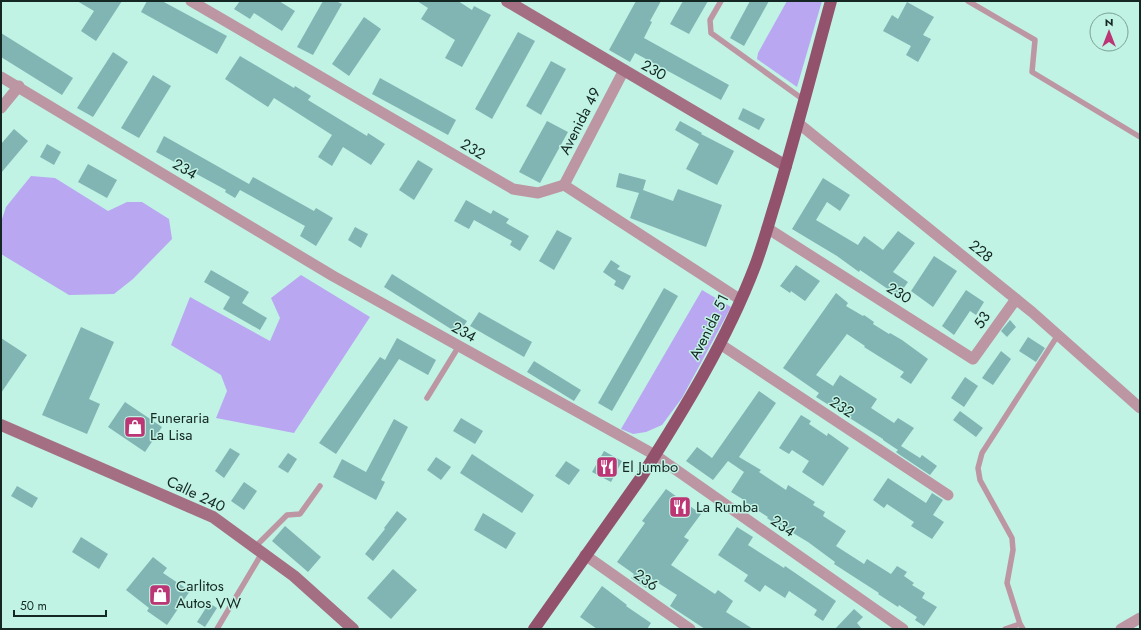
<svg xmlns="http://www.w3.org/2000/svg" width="1141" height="630" font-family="Jost,sans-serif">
	<rect width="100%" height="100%" fill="#c0f3e4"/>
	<g fill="#baa7f2">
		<polygon points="787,1 822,1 797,87 757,59 758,53"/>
		<polygon points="31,176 55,178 108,211 127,202 142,202 169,219 172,239 133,279 114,294 69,295 1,254 1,222 6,207"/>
		<polygon points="301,275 370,317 294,433 216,418 227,391 221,375 171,345 190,297 270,341 280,318 271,298"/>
		<polygon points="702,290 731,307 682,398 662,425 646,432 633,434 621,429"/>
	</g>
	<g fill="#80b5b4">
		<polygon points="77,1 122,1 96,41 81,31 94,11"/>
		<polygon points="147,1 162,1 227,36 217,54 141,12"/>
		<polygon points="240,1 279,1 295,11 282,31 254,13 250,19 234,9"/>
		<polygon points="323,1 336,1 342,4 313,55 297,47"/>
		<polygon points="417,1 458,1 472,10 474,6 491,15 462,67 445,58 455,40 421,19 428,8"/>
		<polygon points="636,1 661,1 650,21 652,22 644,38 729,85 721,100 635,53 630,62 609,50"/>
		<polygon points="683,1 708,1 689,34 670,24"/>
		<polygon points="750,1 769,1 744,46 730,38"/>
		<polygon points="907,2 934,17 923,35 931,39 918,62 906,55 911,46 883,31 892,15 898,19"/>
		<polygon points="364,17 381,29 349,76 332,64"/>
		<polygon points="518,32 535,41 492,119 475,109"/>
		<polygon points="1,33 73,78 62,95 1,57"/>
		<polygon points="113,52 128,62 93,117 77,108"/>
		<polygon points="240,56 294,88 295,86 311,96 308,100 367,136 368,133 385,144 371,165 343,147 332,166 318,157 332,135 274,98 268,107 225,79"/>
		<polygon points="551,61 566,69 541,115 526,106"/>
		<polygon points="153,75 171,86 139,138 121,128"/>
		<polygon points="380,78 456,120 448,135 372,94"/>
		<polygon points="743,108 765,119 759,130 738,119"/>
		<polygon points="547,121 568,132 540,183 519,172"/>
		<polygon points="680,121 702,133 701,134 734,151 717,185 686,169 699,144 675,130"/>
		<polygon points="14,129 28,141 1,173 1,144"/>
		<polygon points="164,136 249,184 253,177 314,211 316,208 333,218 316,246 300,236 305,226 240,190 235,198 225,192 226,190 156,152"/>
		<polygon points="47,144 61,152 54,165 40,157"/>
		<polygon points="418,160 433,169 414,200 399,190"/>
		<polygon points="88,164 117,180 107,198 78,182"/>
		<polygon points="619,173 646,180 643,190 673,201 678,189 722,205 706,247 630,218 639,193 616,187"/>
		<polygon points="823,178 850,195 840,211 827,202 816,220 858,245 864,236 883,250 898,231 915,243 893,272 908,282 898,296 860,270 859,272 837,256 792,229"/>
		<polygon points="466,200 491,214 493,210 509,219 506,223 529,236 520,251 510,245 512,241 474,220 469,229 454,221"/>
		<polygon points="355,227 368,234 361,248 348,240"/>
		<polygon points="557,230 572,238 554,270 539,261"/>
		<polygon points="934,256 957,271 933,307 911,291"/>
		<polygon points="611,260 620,266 617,269 631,276 623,290 614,285 616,281 603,272"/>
		<polygon points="796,265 820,281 805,301 791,291 790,293 780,286"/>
		<polygon points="211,270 249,292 242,303 267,318 260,330 223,309 230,297 204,282"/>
		<polygon points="392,274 467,321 459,334 384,287"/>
		<polygon points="664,288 678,296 612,411 598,403"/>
		<polygon points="966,290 984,302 976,315 970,311 954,335 942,326"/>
		<polygon points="836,293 848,303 846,306 863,316 864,315 874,322 873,324 889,334 890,333 902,340 928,359 911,384 900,377 904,372 864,347 865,346 847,334 816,375 833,386 840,375 877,399 871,408 894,423 898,418 914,428 901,446 920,458 922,455 937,466 930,475 900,455 896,452 898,450 883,440 883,439 816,397 819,393 783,368"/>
		<polygon points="479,312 532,342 524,357 470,326"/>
		<polygon points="1010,320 1016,327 1007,337 1001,331"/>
		<polygon points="81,327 114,342 89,399 100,404 87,434 42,415"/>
		<polygon points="1028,337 1045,348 1036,362 1019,351"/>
		<polygon points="1,338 27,355 1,393"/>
		<polygon points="397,338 436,360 428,375 399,359 336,454 319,443 380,357 385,360"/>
		<polygon points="1001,351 1011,359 993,385 982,378"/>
		<polygon points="534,361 581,390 574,401 527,372"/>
		<polygon points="965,377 978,386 964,407 951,398"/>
		<polygon points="759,391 776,403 739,457 761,470 759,472 786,490 788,485 815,502 813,505 825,512 823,516 846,531 836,546 864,564 867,559 891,574 897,566 907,572 904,576 914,583 912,585 925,593 922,598 937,607 924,626 915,620 917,617 899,605 898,607 878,594 879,593 834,564 835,562 808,542 778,524 777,525 767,518 768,517 743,501 744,500 731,492 744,472 728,461 713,480 686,461 697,447 712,458"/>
		<polygon points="125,402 162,427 145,452 108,427"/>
		<polygon points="960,411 983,428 976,437 953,420"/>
		<polygon points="801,415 811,421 809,424 827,436 828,433 849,448 823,486 802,472 809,461 792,450 789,454 779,448"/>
		<polygon points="461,418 483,431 475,444 453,431"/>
		<polygon points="394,419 408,427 381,480 385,482 376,500 333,477 342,459 366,472"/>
		<polygon points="230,448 240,454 224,478 215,471"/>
		<polygon points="604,451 622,461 611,482 592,472"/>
		<polygon points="288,453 297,459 288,473 278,467"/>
		<polygon points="472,454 534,495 522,513 460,473"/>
		<polygon points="436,457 451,467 441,480 427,470"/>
		<polygon points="566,461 580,470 569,485 555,476"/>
		<polygon points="888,478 926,503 932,493 943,500 933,515 944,522 932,539 911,526 914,522 887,504 884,508 873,500"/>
		<polygon points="244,482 257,491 244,510 231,501"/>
		<polygon points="17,486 38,498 32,508 11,496"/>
		<polygon points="666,489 701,514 684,537 689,540 671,565 715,594 718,590 733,601 726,612 753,629 705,629 670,606 677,595 652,579 646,588 631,578 634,574 617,562 645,523 642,521"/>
		<polygon points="397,511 407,519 373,561 365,554 385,529 384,528"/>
		<polygon points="483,513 516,533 506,549 474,530"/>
		<polygon points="285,526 321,557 308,572 272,541"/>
		<polygon points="737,527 753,537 748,545 784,568 785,566 836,601 823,621 814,615 817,610 789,591 785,598 765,585 760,592 744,581 748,575 718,555"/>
		<polygon points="81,537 108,554 99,569 72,552"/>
		<polygon points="153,557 167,568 163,573 190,591 167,625 147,611 149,608 126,590"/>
		<polygon points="393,569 417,590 391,619 367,598"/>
		<polygon points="602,586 627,605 626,606 651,623 647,629 597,629 580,617"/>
		<polygon points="209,603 217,608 205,627 197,622"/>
		<polygon points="854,609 863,617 857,623 862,629 835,629"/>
	</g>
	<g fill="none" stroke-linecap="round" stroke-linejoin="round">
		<g stroke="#bc96a3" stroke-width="5.5">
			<polyline points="721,1 710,20 711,33 804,100"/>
			<polyline points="968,1 1035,40 1032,72 1140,137"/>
			<polyline points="427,398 459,346"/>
			<polyline points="255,547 287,515 300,514 320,486"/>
			<polyline points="217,629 262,553"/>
			<polyline points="1005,629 1020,624"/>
			<polyline points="1023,629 1020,624 1007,583 1013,550 1012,538 980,480 978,468 982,453 1058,335"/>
		</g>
		<g stroke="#bc96a3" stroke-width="11">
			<polyline points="191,1 513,189 538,193 564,185"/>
			<polyline points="1,77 333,276 655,455 903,629"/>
			<polyline points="1,108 19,86"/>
			<polyline points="798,123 1032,312 1140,408"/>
			<polyline points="564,185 741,300"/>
			<polyline points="564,185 624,70"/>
			<polyline points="767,228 973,359 1016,299"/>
			<polyline points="720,344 948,495"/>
			<polyline points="585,555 690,629"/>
			<polyline points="1121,629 1140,618"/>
		</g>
		<g stroke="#a56f83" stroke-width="12">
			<polyline points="507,1 786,166"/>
			<polyline points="1,425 213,517 294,576 353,629"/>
		</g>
		<path stroke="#93526c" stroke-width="12" d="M534 629 640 479C683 411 726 342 755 266 763 245 769 222 776 200 796 134 813 67 831 1"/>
	</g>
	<defs>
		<g id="shop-square" transform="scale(1.15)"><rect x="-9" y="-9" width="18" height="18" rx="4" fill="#bc3676" stroke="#c0f3e4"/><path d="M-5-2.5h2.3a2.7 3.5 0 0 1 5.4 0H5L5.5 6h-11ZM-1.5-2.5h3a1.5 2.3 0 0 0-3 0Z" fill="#fff"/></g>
		<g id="restaurant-square" transform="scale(1.15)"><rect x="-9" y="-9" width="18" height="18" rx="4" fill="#bc3676" stroke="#c0f3e4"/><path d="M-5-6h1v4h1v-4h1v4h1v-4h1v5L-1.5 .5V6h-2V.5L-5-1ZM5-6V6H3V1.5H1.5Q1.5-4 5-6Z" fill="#fff"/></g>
	</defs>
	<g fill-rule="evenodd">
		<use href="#shop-square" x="135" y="427"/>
		<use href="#restaurant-square" x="607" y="467"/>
		<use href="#restaurant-square" x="680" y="507"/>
		<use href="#shop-square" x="160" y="595"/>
	</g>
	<g text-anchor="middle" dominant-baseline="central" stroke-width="3" stroke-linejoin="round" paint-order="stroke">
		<g font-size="15" fill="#142722" stroke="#c0f3e4">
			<text transform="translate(654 70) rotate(30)">230</text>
			<text transform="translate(580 121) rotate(-63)">Avenida 49</text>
			<text transform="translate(473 149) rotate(31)">232</text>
			<text transform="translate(185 169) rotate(31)">234</text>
			<text transform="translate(981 251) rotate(39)">228</text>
			<text transform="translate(899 293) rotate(32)">230</text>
			<text transform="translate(982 320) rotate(-54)">53</text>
			<text transform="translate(709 327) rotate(-64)">Avenida 51</text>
			<text transform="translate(464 332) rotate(29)">234</text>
			<text transform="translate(842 407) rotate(33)">232</text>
			<text transform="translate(196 494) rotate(26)">Calle 240</text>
			<text transform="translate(783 526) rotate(35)">234</text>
			<text transform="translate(646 580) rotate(35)">236</text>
		</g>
		<g font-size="15" fill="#142722" stroke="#c0f3e4" text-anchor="start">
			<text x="150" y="418">Funeraria<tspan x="150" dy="17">La Lisa</tspan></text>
			<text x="622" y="467">El Jumbo</text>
			<text x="696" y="507">La Rumba</text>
			<text x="176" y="586">Carlitos<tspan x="176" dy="17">Autos VW</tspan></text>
		</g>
	</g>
	<rect width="1141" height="630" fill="none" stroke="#142722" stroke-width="4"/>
	<g transform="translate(1109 32)"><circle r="19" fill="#c0f3e4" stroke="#7ba196"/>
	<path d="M0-3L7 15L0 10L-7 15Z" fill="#bc3676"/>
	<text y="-6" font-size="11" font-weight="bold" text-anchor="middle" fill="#142722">N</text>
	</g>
	<path d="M14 610v6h92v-6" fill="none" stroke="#142722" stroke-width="2"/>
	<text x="20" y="610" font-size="12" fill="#142722" stroke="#c0f3e4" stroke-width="3" paint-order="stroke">50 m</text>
</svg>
